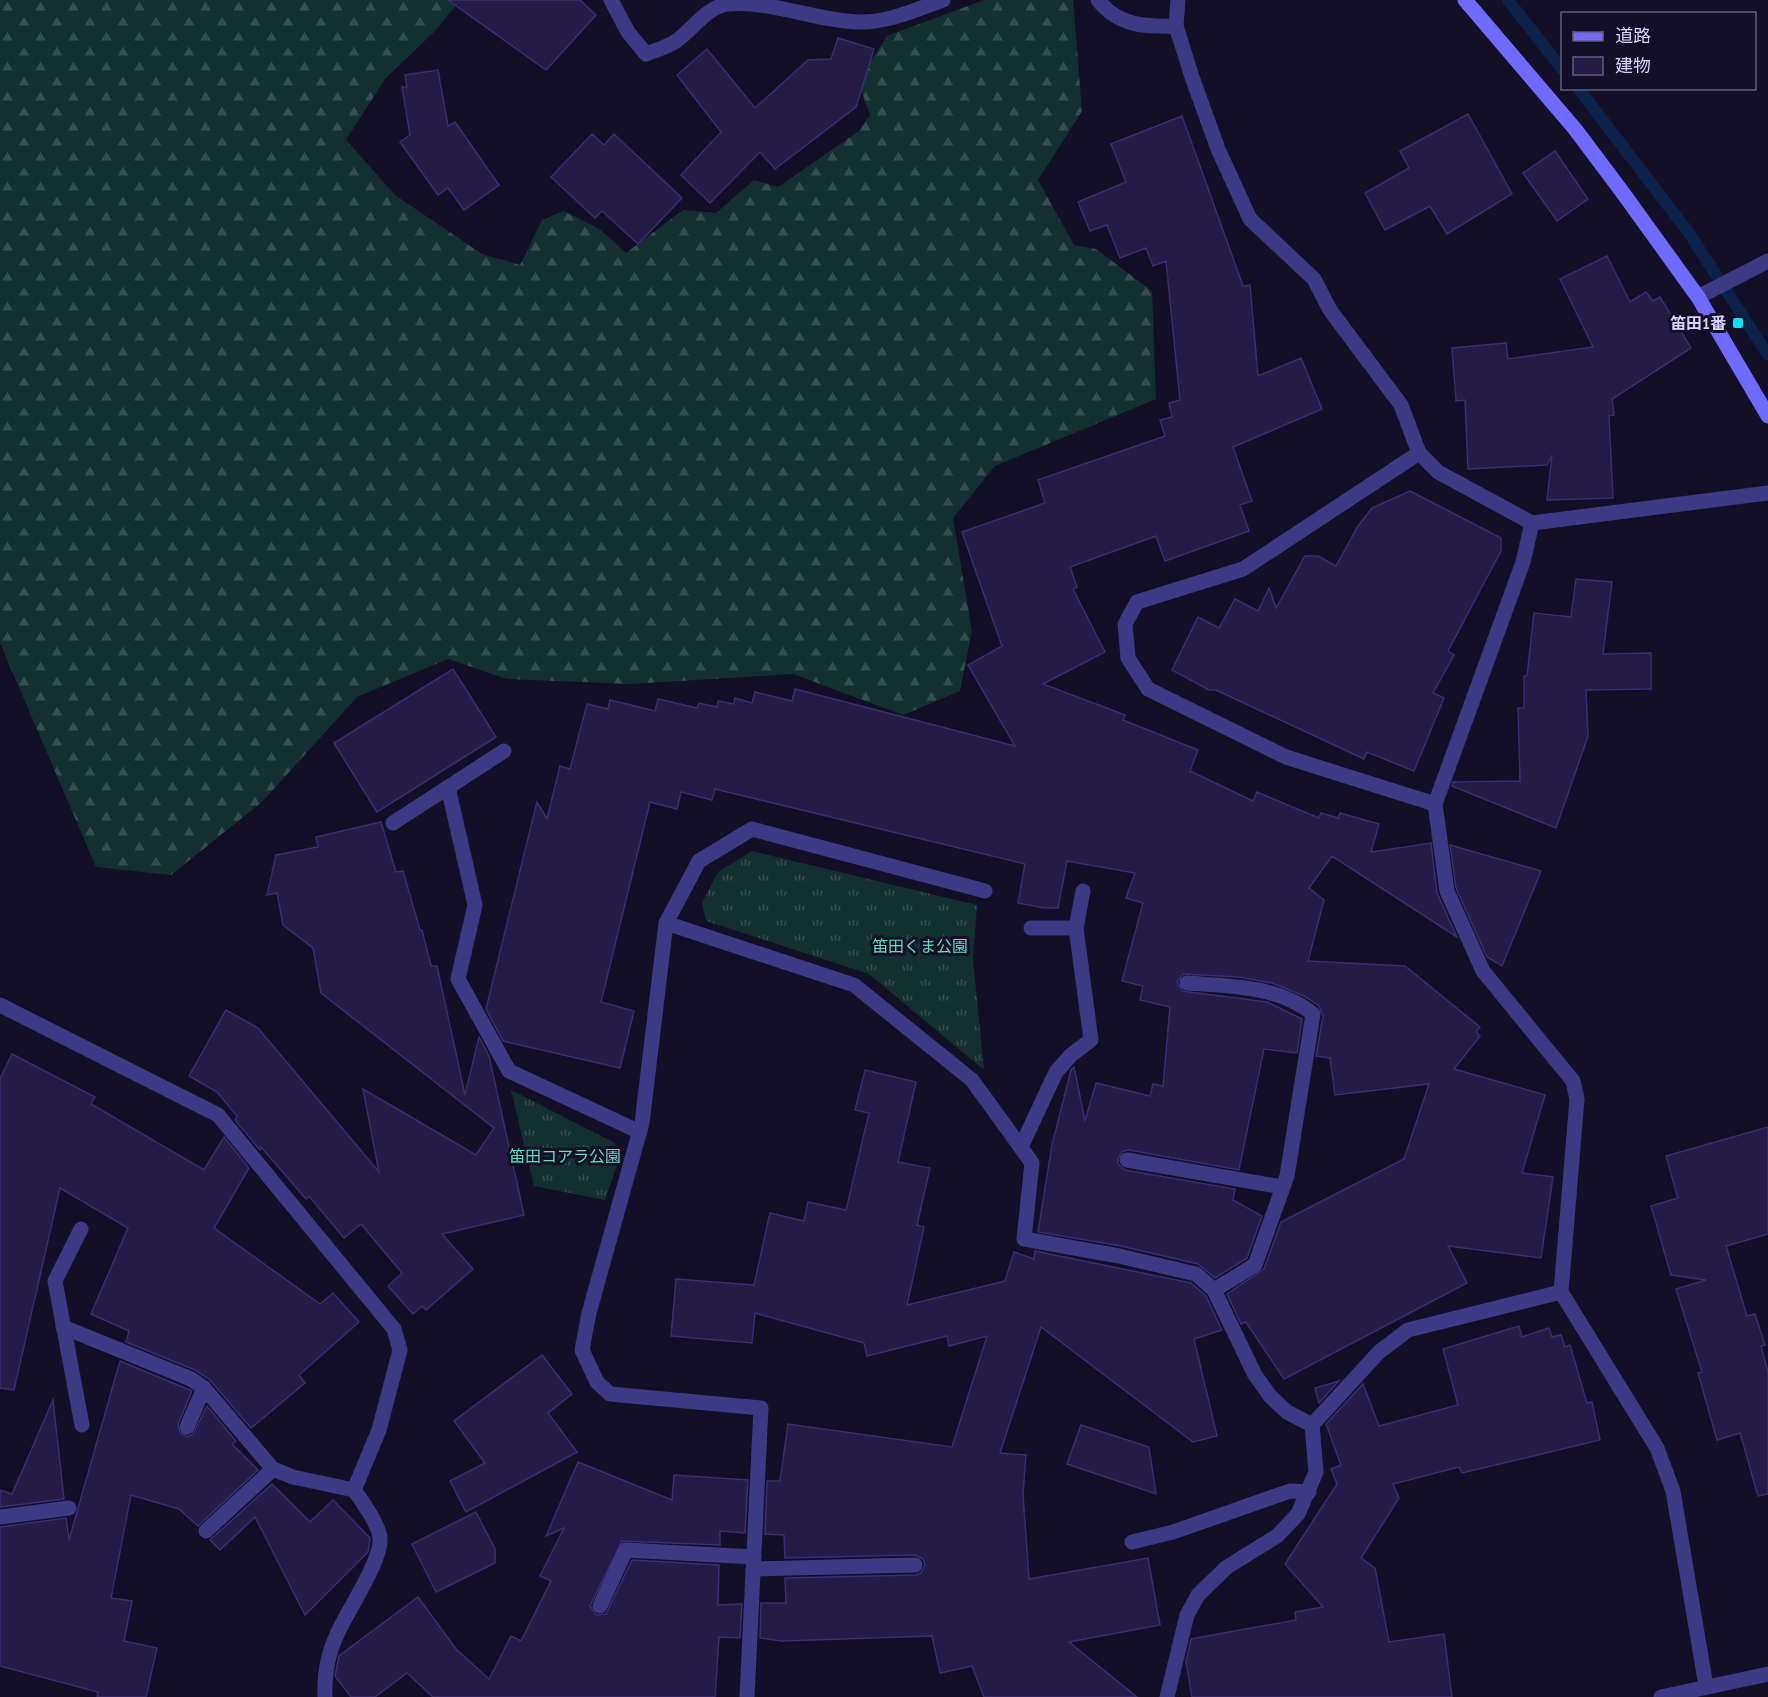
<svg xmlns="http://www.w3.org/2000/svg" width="1768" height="1697" font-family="'PT Sans Narrow','Noto Sans JP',sans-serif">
	<defs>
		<pattern id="grass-tufts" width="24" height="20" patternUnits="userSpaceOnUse" patternTransform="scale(1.5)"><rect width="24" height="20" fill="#12302f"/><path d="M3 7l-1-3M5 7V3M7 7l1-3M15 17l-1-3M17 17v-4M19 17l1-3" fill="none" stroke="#344d4e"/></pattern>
		<pattern id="forest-firs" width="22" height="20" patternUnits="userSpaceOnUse" patternTransform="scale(1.5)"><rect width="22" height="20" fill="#12302f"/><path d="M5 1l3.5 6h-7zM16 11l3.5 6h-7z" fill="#344d4e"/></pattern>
	</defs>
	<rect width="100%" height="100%" fill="#130f26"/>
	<g fill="url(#grass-tufts)">
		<polygon points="752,851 977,905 973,959 984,1070 869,974 706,921 702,903 718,872"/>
		<polygon points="511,1090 615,1143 617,1165 605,1200 534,1186"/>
	</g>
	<polygon fill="url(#forest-firs)" points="0,0 461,0 435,31 385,79 346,140 395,195 482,254 520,265 542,220 564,211 601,230 626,253 683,210 716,213 754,180 778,187 859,131 870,115 858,81 887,36 984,0 1073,0 1082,111 1038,180 1074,245 1096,249 1152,291 1156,399 995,466 953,518 972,631 960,691 903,715 793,674 631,684 507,679 448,659 357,697 262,802 171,875 96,867 0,643"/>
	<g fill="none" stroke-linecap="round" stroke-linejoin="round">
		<g stroke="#0c2248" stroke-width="12">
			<polyline points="1508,0 1562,69"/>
			<polyline points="1578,88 1689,233 1768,355"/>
		</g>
	</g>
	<g fill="#241b47" stroke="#3b2d73" stroke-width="1.5">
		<polygon points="448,0 580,0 596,15 546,70"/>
		<polygon points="838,38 874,49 856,107 775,169 760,152 710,203 681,175 721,132 677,75 707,49 755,108 808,60 831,59"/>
		<polygon points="438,70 448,126 455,122 499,185 464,210 448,188 438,195 400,142 410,135 402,87 407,87 405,75"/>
		<polygon points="1468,114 1512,194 1447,234 1430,206 1385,230 1365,193 1409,168 1400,151"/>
		<polygon points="1182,116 1243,286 1250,285 1258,376 1301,358 1322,409 1233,447 1252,501 1240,505 1249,531 1165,561 1156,536 1070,567 1077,587 1073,589 1105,652 1043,684 1125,715 1123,720 1198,750 1190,771 1253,801 1257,792 1319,818 1321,813 1338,818 1340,813 1379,824 1371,852 1431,843 1437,893 1457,937 1332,856 1309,888 1324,900 1308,961 1405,966 1480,1027 1476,1032 1480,1036 1454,1069 1545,1095 1522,1173 1553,1177 1541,1258 1448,1246 1467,1283 1284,1379 1246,1322 1241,1324 1227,1294 1264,1269 1281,1222 1404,1159 1429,1084 1335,1095 1330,1058 1316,1056 1323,1016 1319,1006 1304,996 1272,983 1238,977 1183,974 1177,982 1182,991 1267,1002 1302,1019 1297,1053 1264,1049 1239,1170 1129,1150 1123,1151 1118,1158 1118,1164 1125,1170 1235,1189 1233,1200 1262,1216 1247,1258 1215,1278 1198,1264 1121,1246 1038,1232 1052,1145 1071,1070 1074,1067 1085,1121 1096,1083 1150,1096 1153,1084 1163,1086 1170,1007 1140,1000 1143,986 1122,981 1143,903 1126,898 1135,873 1067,861 1058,908 1044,908 1018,903 1025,864 715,789 712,800 681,792 677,809 650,802 601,1002 634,1011 620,1068 503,1041 486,1009 537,802 547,819 560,766 570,769 587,704 608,709 610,700 655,711 658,699 697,708 699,703 717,707 718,701 734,704 735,698 752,703 755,692 792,701 795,689 1015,746 968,665 1002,646 962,532 1045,503 1038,480 1165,436 1160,420 1172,417 1169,403 1180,400 1166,261 1153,266 1146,248 1120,258 1107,225 1090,231 1078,202 1126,182 1111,144"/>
		<polygon points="592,134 604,145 614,134 682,198 638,244 602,211 595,218 551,177"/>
		<polygon points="1555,151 1588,199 1557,221 1523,173"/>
		<polygon points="1607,256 1630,302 1646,292 1653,301 1660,297 1691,348 1612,399 1614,415 1609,416 1613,498 1547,500 1552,455 1547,465 1468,469 1465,400 1456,401 1452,348 1506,343 1508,359 1593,347 1560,279"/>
		<polygon points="1410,491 1501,538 1501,551 1448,651 1454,655 1433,693 1444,698 1414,771 1367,752 1364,759 1216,690 1209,690 1172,670 1198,617 1219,628 1235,599 1258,611 1269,588 1276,608 1305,556 1318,556 1336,566 1358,526 1372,508"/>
		<polygon points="1576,579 1612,582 1603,654 1651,653 1651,689 1586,690 1588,736 1556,828 1452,786 1453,782 1520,781 1518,708 1524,708 1524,676 1527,676 1534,613 1571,617"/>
		<polygon points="453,669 496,737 377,812 334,743"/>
		<polygon points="381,822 396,872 403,871 420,930 422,930 431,966 437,966 465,1095 479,1037 489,1056 524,1215 442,1234 473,1269 426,1310 422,1306 413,1314 388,1286 402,1273 361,1224 344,1238 309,1196 306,1199 261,1147 260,1150 235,1120 237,1116 217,1092 189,1076 226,1010 258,1028 379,1172 363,1089 476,1155 494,1128 321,993 313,948 283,925 277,893 267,895 276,855 318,847 316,837"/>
		<polygon points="1450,845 1541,871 1502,966 1487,957 1456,888"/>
		<polygon points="12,1054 95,1097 91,1104 204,1170 224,1137 249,1168 214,1228 320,1304 333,1293 359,1322 299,1375 305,1383 251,1428 210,1380 195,1370 126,1342 129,1331 91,1314 128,1228 60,1188 14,1390 0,1388 0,1079"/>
		<polygon points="865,1070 916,1082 898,1162 930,1168 917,1225 924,1227 907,1305 1005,1281 1014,1252 1034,1259 1035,1251 1191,1283 1206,1296 1222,1330 1194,1339 1217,1436 1193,1442 1041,1327 1000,1453 1026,1455 1023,1495 1029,1579 1148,1558 1160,1625 1069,1642 1137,1697 984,1697 972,1666 940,1673 932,1636 782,1641 760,1638 761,1603 786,1603 785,1578 915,1575 921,1573 925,1565 923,1559 915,1555 785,1558 784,1535 765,1534 767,1481 780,1481 788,1424 952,1447 987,1336 949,1346 947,1336 867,1356 864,1343 755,1313 752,1343 671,1336 676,1279 754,1285 770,1213 804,1221 808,1202 846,1210 869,1113 855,1110"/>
		<polygon points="1768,1127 1768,1234 1726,1246 1747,1316 1755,1314 1765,1345 1761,1346 1768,1372 1768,1494 1758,1496 1740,1433 1717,1440 1698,1373 1702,1372 1676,1289 1706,1280 1671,1275 1651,1206 1678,1198 1666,1156"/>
		<polygon points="1519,1326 1522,1337 1549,1328 1552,1337 1561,1335 1565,1347 1570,1345 1587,1403 1592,1402 1600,1440 1462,1473 1459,1467 1393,1484 1399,1498 1361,1558 1375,1568 1389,1642 1444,1634 1452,1697 1192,1697 1186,1662 1191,1639 1296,1620 1295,1612 1323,1607 1285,1564 1337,1484 1331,1469 1341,1465 1326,1424 1363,1384 1379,1426 1458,1405 1443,1349"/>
		<polygon points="542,1355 572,1394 548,1413 577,1452 466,1512 450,1481 485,1463 454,1421"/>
		<polygon points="120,1361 192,1391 178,1424 180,1433 188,1437 193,1434 207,1406 236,1441 232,1444 258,1470 198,1526 179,1509 131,1495 111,1598 132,1601 124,1641 157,1648 146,1697 97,1697 98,1692 0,1666 0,1527 66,1518 69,1540"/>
		<polygon points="1339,1381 1319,1403 1315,1388"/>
		<polygon points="53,1400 64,1499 0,1507 0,1490 12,1494"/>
		<polygon points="1081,1425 1149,1447 1156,1494 1067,1464"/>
		<polygon points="578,1462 672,1500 674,1475 748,1480 745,1533 720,1531 720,1545 622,1541 590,1606 596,1615 606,1614 632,1560 719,1565 718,1605 742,1604 740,1638 719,1637 715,1697 433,1697 407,1673 375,1697 351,1697 335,1676 339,1656 418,1597 456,1649 489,1679 511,1636 521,1641 551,1581 540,1576 564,1528 546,1536"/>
		<polygon points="272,1484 310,1522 333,1500 370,1538 368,1552 305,1615 255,1517 220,1550 210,1540"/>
		<polygon points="476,1512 495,1549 495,1563 436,1592 412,1544"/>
	</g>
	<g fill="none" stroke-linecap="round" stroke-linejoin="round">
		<g stroke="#3d3a85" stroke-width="15">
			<path d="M611 0 628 32 646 54C656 50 668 47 676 41 693 29 706 8 727 4 771 0 816 21 859 22 887 23 918 9 943 0"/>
			<path d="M1098 0C1118 26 1145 27 1176 26"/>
			<polyline points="448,787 475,905 458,979 509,1071 640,1132"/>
			<polyline points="393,823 504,751"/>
			<polyline points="666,923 699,861 752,829 985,891"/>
			<polyline points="1031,928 1076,928"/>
			<path d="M1187 983C1230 986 1279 986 1313 1014L1287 1176 1255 1265 1214 1290"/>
			<polyline points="1021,1147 1056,1072 1071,1055 1091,1040 1076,928 1083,891"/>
			<polyline points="1127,1160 1282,1187"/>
			<polyline points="81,1229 55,1281 82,1425"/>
			<polyline points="187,1427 204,1388"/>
			<polyline points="0,1517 69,1508"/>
			<polyline points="206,1531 273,1469"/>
			<polyline points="1132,1542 1173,1532 1290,1491 1309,1492"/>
			<polyline points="753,1569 915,1565"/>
			<polyline points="600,1606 626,1550 754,1557"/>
			<polyline points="1167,1697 1187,1615 1198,1595 1227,1567 1277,1536 1298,1514 1316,1472 1312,1425"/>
		</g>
		<g stroke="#3d3a85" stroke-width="15">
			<polyline points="1178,0 1176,26 1192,77 1218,149 1250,219 1314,279 1330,310 1401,405 1419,453 1438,472 1532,523"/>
			<polyline points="1698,297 1768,261"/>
			<polyline points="1419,453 1243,569 1137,602 1125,624 1128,658 1148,689 1286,757 1435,804"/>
			<polyline points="0,1005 218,1115 394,1329 400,1350 379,1430 354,1490 293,1477 273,1469 204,1388 191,1379 63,1327"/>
			<polyline points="1706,1686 1673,1491 1657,1448 1561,1292 1577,1099 1573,1081 1483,971 1447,891 1435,804 1523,562 1532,523 1768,493"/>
			<path d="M325 1697C324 1672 328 1653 339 1630 348 1611 383 1557 380 1538 379 1525 362 1501 354 1490"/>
			<polyline points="747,1697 761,1408 610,1394 597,1382 582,1350 589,1313 642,1123 666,923 854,985 972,1080 1032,1163 1024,1239 1119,1256 1196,1274 1214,1290 1255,1375 1270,1396 1287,1412 1312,1425 1379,1352 1408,1330 1561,1292"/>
			<polyline points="1661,1697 1768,1674"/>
		</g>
		<polyline stroke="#6f6bff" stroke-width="15" points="1465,0 1575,129 1623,193 1698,297 1768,416"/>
	</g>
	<rect fill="#00e5ff" stroke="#130f26" stroke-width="2" x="1732" y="317" width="12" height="12" rx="3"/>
	<g text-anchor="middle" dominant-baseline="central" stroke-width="6" stroke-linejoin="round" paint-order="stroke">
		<g font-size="16" font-weight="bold" fill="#d9d4ff" stroke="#130f26" text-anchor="end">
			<text x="1726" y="323">笛田1番</text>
		</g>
		<g font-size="16" fill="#5fe0c0" stroke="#130f26">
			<text x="920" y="946">笛田くま公園</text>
			<text x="565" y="1156">笛田コアラ公園</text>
		</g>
	</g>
	<rect x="1561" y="12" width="195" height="78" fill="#130f26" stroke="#625e7d" stroke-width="1.5"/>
	<rect x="1573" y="32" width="30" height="9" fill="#6f6bff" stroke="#625e7d" stroke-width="1.5"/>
	<text x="1615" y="42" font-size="18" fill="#d9d4ff">道路</text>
	<rect x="1573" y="57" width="30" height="18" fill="#241b47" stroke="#625e7d" stroke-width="1.5"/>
	<text x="1615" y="72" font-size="18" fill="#d9d4ff">建物</text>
</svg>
